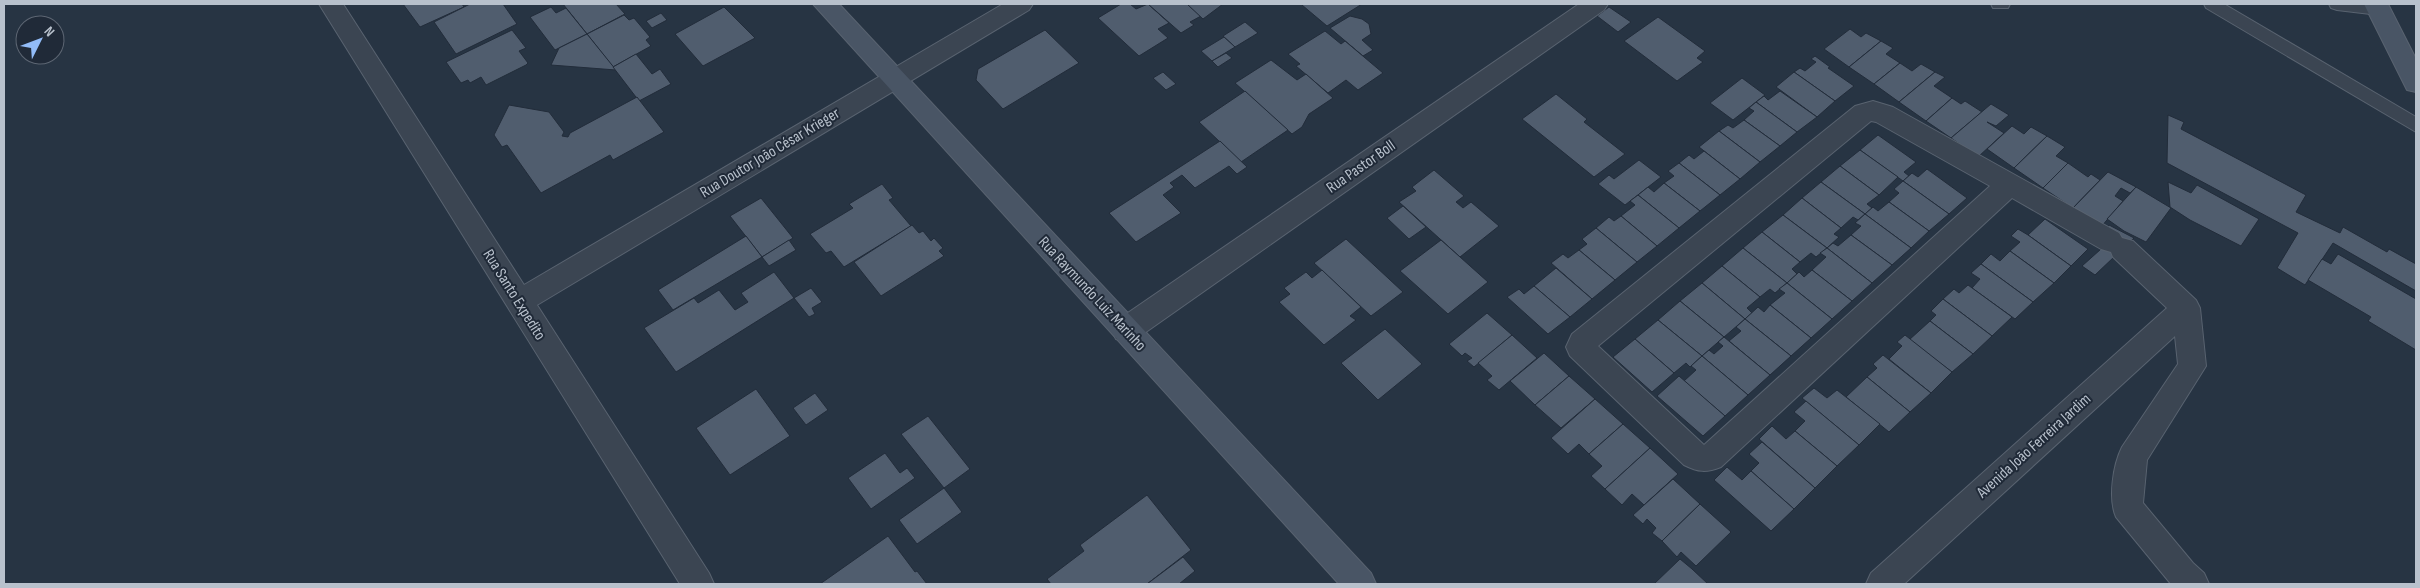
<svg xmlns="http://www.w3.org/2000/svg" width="2420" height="588" font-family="'Sofia Sans Condensed',sans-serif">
	<rect width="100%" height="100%" fill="#273443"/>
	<g fill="#505d6e" stroke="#222c3a">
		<polygon points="403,4 462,4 464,7 420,27"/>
		<polygon points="470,4 503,4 517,24 456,54 434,22"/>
		<polygon points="563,4 616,4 625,14 587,34"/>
		<polygon points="1121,4 1130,4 1136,9 1148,4 1169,23 1158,29 1168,38 1139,56 1098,18"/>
		<polygon points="1148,4 1187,4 1201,16 1190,22 1194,25 1181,33"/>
		<polygon points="1187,4 1223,4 1203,19"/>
		<polygon points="1362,4 1327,26 1302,5 1303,4"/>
		<polygon points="551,7 556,13 566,8 587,34 555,50 530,17"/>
		<polygon points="724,7 755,38 703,66 675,34"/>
		<polygon points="1609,7 1631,22 1618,32 1597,16"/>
		<polygon points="661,13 667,20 652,28 646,21"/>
		<polygon points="624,15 629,20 634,18 650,37 646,40 651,46 613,67 587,34"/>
		<polygon points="1350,16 1362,19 1369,24 1371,34 1362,40 1373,50 1363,56 1330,28"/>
		<polygon points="1658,17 1705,51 1697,58 1703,62 1677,81 1624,41"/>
		<polygon points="1245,22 1258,33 1235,47 1223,36"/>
		<polygon points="1850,29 1861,37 1866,33 1881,41 1849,67 1824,49"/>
		<polygon points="512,30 526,48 519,51 528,63 526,65 486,85 481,77 470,83 468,80 461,83 446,62"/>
		<polygon points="1045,30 1079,63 1003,109 976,80 978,69"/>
		<polygon points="1325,31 1341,44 1345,41 1383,73 1358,90 1346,80 1328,93 1296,66 1300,64 1288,54"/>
		<polygon points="587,34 616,70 551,65 559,48"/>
		<polygon points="1224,37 1235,47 1212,61 1201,51"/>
		<polygon points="1881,41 1893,48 1886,54 1900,63 1874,84 1849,67"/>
		<polygon points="1226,53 1232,58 1218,67 1212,61"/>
		<polygon points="636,54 652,74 660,69 671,84 639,101 613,67"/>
		<polygon points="1815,56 1830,67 1828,68 1854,86 1835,101 1794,72 1800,68 1805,71 1816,62 1811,59"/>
		<polygon points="1271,60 1297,80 1306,74 1333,98 1309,114 1302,127 1292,134 1235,83"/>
		<polygon points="1900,63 1912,71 1921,64 1935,72 1899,102 1874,84"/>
		<polygon points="1163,72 1176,84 1166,90 1153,78"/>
		<polygon points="1794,72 1835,101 1817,117 1776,87"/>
		<polygon points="1935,72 1945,77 1934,86 1952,98 1926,121 1899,102"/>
		<polygon points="1742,78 1765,95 1733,120 1710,103"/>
		<polygon points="1245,91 1288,130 1241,162 1199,122"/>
		<polygon points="1780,91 1817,117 1797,132 1756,102 1764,96 1768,100"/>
		<polygon points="1556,94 1587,119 1584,122 1625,154 1594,177 1522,119"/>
		<polygon points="637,97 664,132 613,160 610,155 541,193 507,145 502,147 494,135 509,105 549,112 564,132 562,136 568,137 570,133"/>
		<polygon points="1952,98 1961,104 1965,101 1982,112 1951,138 1926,121"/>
		<polygon points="1756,102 1797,132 1780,146 1744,120 1754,111 1749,108"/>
		<polygon points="1991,104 2009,115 1996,126 1987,122 2004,133 1978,157 1951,138"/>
		<polygon points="2168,115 2184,122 2181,129 2306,195 2296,212 2340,233 2343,227 2387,252 2389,249 2416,264 2416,291 2333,243 2305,285 2277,268 2298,233 2167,163"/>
		<polygon points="1744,120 1780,146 1760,162 1719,131 1728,125 1733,128"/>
		<polygon points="2012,126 2024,134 2031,127 2047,136 2014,168 1987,149"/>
		<polygon points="1719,131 1760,162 1740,179 1699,147"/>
		<polygon points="1878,135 1916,162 1904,172 1909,176 1903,181 1860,150"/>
		<polygon points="2047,136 2065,147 2056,156 2068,163 2043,188 2014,168"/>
		<polygon points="1220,141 1247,167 1237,174 1229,166 1195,188 1182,175 1170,183 1174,187 1163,195 1181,213 1136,242 1109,213"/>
		<polygon points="1860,150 1898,177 1879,195 1840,166"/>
		<polygon points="1704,151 1740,179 1720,195 1679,163 1689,155 1694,159"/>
		<polygon points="1639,160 1661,177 1625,205 1598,184 1609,175 1614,179"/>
		<polygon points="1679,163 1720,195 1700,211 1664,183 1674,176 1668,171"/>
		<polygon points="2068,163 2088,177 2091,174 2100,180 2073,208 2043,188"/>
		<polygon points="1840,166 1879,195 1867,204 1872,208 1865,214 1821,182"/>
		<polygon points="1927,169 1967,198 1949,214 1903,181 1912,173 1918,177"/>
		<polygon points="1434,170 1464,196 1456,202 1463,208 1471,202 1499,226 1460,257 1399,202 1416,191 1412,187"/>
		<polygon points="2108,172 2136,187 2130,193 2121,188 2115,196 2123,201 2101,227 2073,208"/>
		<polygon points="1903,181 1949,214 1929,231 1889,202 1899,193 1894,189"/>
		<polygon points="1821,182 1865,214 1858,220 1853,217 1841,228 1802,198"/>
		<polygon points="2168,182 2191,193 2197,185 2259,219 2241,246 2190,220 2170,207"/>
		<polygon points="1664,183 1700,211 1679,228 1638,195 1648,187 1654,192"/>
		<polygon points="882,184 893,198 889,200 911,226 844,267 831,251 826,253 810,234 853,208 849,204"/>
		<polygon points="2136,187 2171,208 2146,242 2124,231 2107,219"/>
		<polygon points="1638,195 1679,228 1657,246 1621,216 1635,205 1630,201"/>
		<polygon points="761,198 793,238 762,257 730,216"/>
		<polygon points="1802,198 1841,228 1834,234 1839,237 1827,248 1783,215"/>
		<polygon points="1889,202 1929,231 1911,248 1865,214 1873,207 1878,211"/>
		<polygon points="1403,206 1426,227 1409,239 1387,218"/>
		<polygon points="1865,214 1911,248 1892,265 1851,235 1861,226 1855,223"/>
		<polygon points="1783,215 1827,248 1816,257 1811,253 1800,262 1762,232"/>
		<polygon points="1621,216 1657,246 1637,262 1596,228 1609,217 1614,221"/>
		<polygon points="2045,219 2088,249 2071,266 2028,235"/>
		<polygon points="912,225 919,233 923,231 931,241 934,238 943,248 939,251 944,256 881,296 854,262"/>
		<polygon points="2109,225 2134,238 2095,275 2082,266 2110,241 2107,229"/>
		<polygon points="1596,228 1637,262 1615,280 1579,250 1587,244 1582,239"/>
		<polygon points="2018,229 2028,235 2071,266 2054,283 2010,251 2020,242 2011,236"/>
		<polygon points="1762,232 1800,262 1792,269 1797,274 1787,283 1743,248"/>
		<polygon points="1851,235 1892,265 1872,283 1827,248 1833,243 1838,246"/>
		<polygon points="746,236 762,257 673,310 658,290"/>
		<polygon points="1346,239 1403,292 1371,316 1314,263"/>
		<polygon points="789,240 796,250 769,266 762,257"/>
		<polygon points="1441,240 1488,282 1448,314 1400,271"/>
		<polygon points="1743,248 1787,283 1775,293 1770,289 1760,297 1722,266"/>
		<polygon points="1827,248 1872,283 1852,301 1812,270 1826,257 1820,253"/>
		<polygon points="1579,250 1615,280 1592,299 1551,263 1563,254 1568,258"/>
		<polygon points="2010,251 2054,283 2033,302 1981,264 1991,254 2000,261"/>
		<polygon points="2338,254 2416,299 2416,350 2368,321 2371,317 2308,280 2322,259 2331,264"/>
		<polygon points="1981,264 2033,302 2015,319 1972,288 1980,279 1971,273"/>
		<polygon points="1722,266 1760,297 1747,308 1752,313 1745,319 1702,283"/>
		<polygon points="1556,268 1592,299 1570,317 1534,286"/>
		<polygon points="1322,270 1361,307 1350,316 1356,320 1324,345 1279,302 1290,294 1284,288 1306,272 1312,278"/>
		<polygon points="1812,270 1852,301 1832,319 1787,283 1799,272 1804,277"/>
		<polygon points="774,272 794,298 676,372 644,328 694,298 698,303 719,290 735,310 748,302 741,293"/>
		<polygon points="1702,283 1745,319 1724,337 1680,301"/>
		<polygon points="1787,283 1832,319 1811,338 1770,305 1785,293 1779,289"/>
		<polygon points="1968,285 2012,317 1992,336 1943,299 1954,289 1959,293"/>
		<polygon points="1534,286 1570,317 1548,334 1507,297 1519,289 1524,294"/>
		<polygon points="811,288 822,302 812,308 815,314 809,317 794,298"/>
		<polygon points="1943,299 1992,336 1973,354 1930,321 1936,315 1931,311"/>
		<polygon points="1680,301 1724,337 1702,356 1658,320"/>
		<polygon points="1770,305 1811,338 1791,356 1745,319 1758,307 1764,312"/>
		<polygon points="1487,313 1512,335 1474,367 1467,361 1472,358 1465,353 1462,356 1449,344"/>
		<polygon points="1745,319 1791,356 1770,375 1729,341 1741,331 1736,327"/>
		<polygon points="1658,320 1702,356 1690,367 1686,363 1674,373 1635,339"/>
		<polygon points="1930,321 1973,354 1952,372 1909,340"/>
		<polygon points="1385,329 1422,364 1378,400 1341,363"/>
		<polygon points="1512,335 1537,358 1499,390 1487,380 1492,376 1478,363"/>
		<polygon points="1905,335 1952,372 1931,393 1889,359 1902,346 1897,342"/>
		<polygon points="1724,337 1770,375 1748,395 1702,356 1709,350 1714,354 1723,346 1718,342"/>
		<polygon points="1635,339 1674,373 1652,392 1613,357"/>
		<polygon points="1544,353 1569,376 1535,405 1510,381"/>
		<polygon points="1883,355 1931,393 1910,412 1867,377 1877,368 1873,364"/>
		<polygon points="1702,356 1748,395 1725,416 1684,381 1696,370 1691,366"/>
		<polygon points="1569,376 1595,399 1561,428 1535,405"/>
		<polygon points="1679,376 1725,416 1703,436 1657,396"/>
		<polygon points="1867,377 1910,412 1889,432 1846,397"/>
		<polygon points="1814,388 1827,398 1837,390 1880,424 1859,445 1802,398"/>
		<polygon points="756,389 790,436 730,475 696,428"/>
		<polygon points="815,393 828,410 806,425 793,408"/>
		<polygon points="1595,399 1623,424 1589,454 1579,444 1568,454 1551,438"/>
		<polygon points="1806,401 1859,445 1837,466 1795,431 1805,421 1794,412"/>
		<polygon points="928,416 970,469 944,488 901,434"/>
		<polygon points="1623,424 1650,448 1605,489 1591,476 1602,466 1589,454"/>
		<polygon points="1772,426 1786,439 1795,431 1837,466 1815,488 1759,439"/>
		<polygon points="1762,442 1815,488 1794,509 1751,471 1759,463 1749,454"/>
		<polygon points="1650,448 1678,474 1644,505 1632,494 1622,505 1605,489"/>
		<polygon points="885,453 900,473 907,468 915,478 871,509 848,478"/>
		<polygon points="1727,467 1742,480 1751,471 1794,509 1771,531 1714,480"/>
		<polygon points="1673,479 1700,504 1662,541 1652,533 1656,528 1647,519 1643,524 1633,515"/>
		<polygon points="944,488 962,512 917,544 899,520"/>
		<polygon points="1147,495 1191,550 1147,584 1051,584 1047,579 1084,551 1080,545"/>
		<polygon points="1700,504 1731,532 1696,566 1681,552 1677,557 1662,541"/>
		<polygon points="888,536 915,572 917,571 927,584 820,584"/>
		<polygon points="1183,557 1195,571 1179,584 1147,584"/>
		<polygon points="1680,559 1692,569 1708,584 1654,584"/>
	</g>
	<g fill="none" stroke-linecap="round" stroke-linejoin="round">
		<g stroke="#596370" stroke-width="2">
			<g id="lane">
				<polygon points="1991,4 2010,4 2008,8 1993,8"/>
				<polygon points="2204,4 2224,4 2416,117 2416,132 2206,8"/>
				<polygon points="2329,4 2381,4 2387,9 2385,13 2379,15 2337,10 2331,8"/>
			</g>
		</g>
		<g stroke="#596370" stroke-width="2">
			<g id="street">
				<polygon points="319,4 343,4 524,285 1003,4 1033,4 1029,10 537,305 709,573 714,584 680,584"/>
				<polygon points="1579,4 1608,4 1604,10 1136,339 1126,342 1116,339 1112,330 1116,321"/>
				<path d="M1873 101 1893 107 2119 233 2122 238 2133 241 2196 300 2200 308 2206 366 2147 460 2143 503 2193 563 2204 573 2209 584H2171L2116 517C2108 499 2113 465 2122 447L2178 364 2175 336 1904 584H1866L1871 573 2167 308 2113 257 2111 252 2101 249 2012 198 1721 467C1706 473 1698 472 1684 465L1570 356 1566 347 1572 334 1855 106ZM1871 121 1876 122 1990 186 1704 445 1598 346Z"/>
			</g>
		</g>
		<g stroke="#596370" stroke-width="2">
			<g id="secondary">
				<polygon points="813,4 839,4 1371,573 1376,584 1339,584"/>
				<polygon points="2364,4 2388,4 2416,59 2416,92 2407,90"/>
			</g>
		</g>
		<use href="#lane" fill="#3b4552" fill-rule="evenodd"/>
		<use href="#street" fill="#3b4552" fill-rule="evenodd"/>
		<use href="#secondary" fill="#495565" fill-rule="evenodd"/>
	</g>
	<g text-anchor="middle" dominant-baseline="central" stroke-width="4" stroke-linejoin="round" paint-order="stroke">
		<g font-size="16" fill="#b8c1cc" stroke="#202a38">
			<text transform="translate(770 153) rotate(-31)">Rua Doutor João César Krieger</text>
			<text transform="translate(1361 167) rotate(-35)">Rua Pastor Boll</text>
			<text transform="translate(1092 294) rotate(47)">Rua Raymundo Luiz Marinho</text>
			<text transform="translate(514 295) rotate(58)">Rua Santo Expedito</text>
			<text transform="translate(2034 446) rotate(-42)">Avenida João Ferreira Jardim</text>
		</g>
	</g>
	<rect width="2420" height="588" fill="none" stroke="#b8c1cc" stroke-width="10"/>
	<g transform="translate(40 40) rotate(48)"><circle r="24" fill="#202a38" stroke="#5d6673"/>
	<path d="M0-4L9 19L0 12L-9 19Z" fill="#92bcf8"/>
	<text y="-8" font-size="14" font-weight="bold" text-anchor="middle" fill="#b8c1cc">N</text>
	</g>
</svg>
